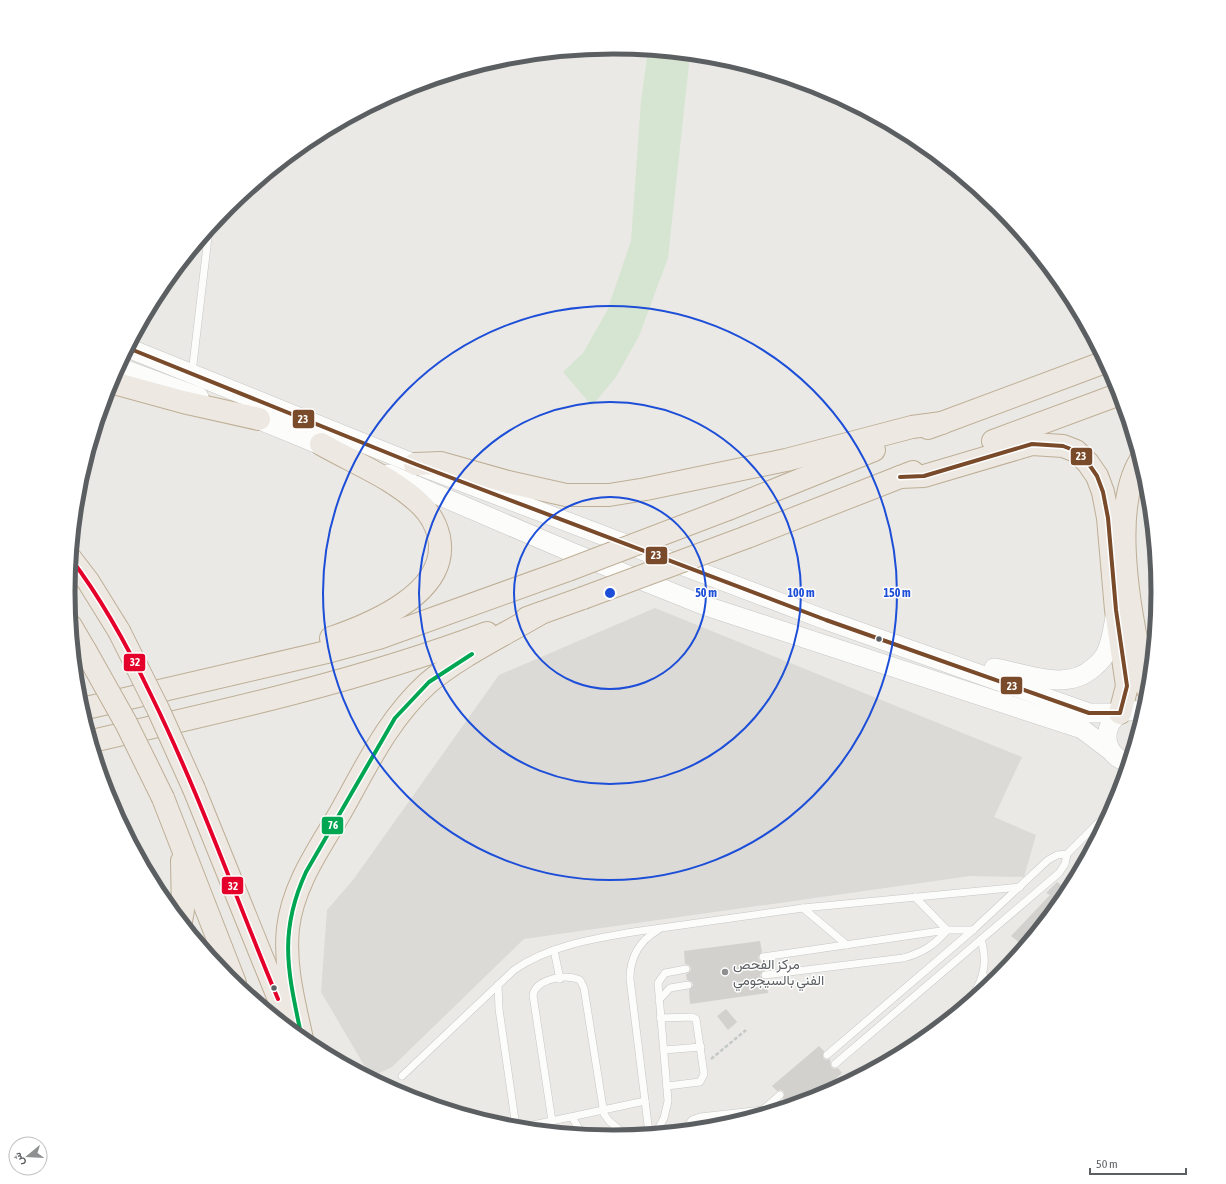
<svg xmlns="http://www.w3.org/2000/svg" width="1226" height="1184" font-family="'Asap Condensed',Vazirmatn,sans-serif">
	<rect width="100%" height="100%" fill="#eae9e5"/>
	<polygon fill="#dbdad7" points="655,608 1022,757 994,817 1036,835 1024,877 970,876 524,939 392,1067 371,1077 321,992 327,910 353,880 499,675"/>
	<polygon fill="#d6e5d2" points="648,50 690,55 668,258 639,336 616,377 592,406 563,372 583,353 607,311 631,241 641,101"/>
	<g fill="#d2d1ce">
		<polygon points="1078,870 1066,895 1024,946 1011,936 1050,895 1046,893 1057,882 1061,885"/>
		<polygon points="760,941 762,952 758,957 759,960 763,962 764,970 761,973 760,976 766,980 768,993 690,1004 689,990 693,985 692,982 687,980 686,974 690,972 691,968 689,965 685,964 684,951"/>
		<polygon points="726,1009 737,1022 728,1030 717,1016"/>
		<polygon points="819,1046 824,1051 823,1058 826,1060 830,1059 831,1067 834,1069 838,1068 842,1073 812,1099 793,1104 790,1101 785,1101 783,1099 784,1092 781,1090 777,1091 772,1086"/>
	</g>
	<g fill="none" stroke-linecap="round" stroke-linejoin="round">
		<g stroke="#c6c6c6" stroke-width="8">
			<g id="lane">
				<polyline points="192,373 209,229"/>
				<polyline points="803,908 847,945"/>
				<polyline points="554,950 560,979"/>
				<polyline points="763,957 947,930 973,930"/>
				<polyline points="983,974 987,986"/>
				<path d="M765 975 903 958C922 953 935 945 947 930L915 897"/>
				<polyline points="498,985 499,1009 516,1127"/>
				<polyline points="659,1000 670,988 688,985"/>
				<polyline points="660,1018 692,1017 696,1019 704,1074 700,1082 667,1086"/>
				<path d="M913 1047 973 995C985 976 987 960 981 939"/>
				<polyline points="664,1050 701,1047"/>
				<polyline points="827,1055 973,930 1048,860 1057,855 1067,854 1102,819 1112,802 1126,762"/>
				<polyline points="835,1064 1059,873 1065,864 1067,854"/>
				<path d="M402 1076 514 970C548 946 592 939 633 932L803 908 1020 887"/>
				<polyline points="786,1106 788,1105"/>
				<polyline points="760,1112 780,1095"/>
				<polyline points="572,1117 582,1134"/>
				<path d="M552 1121 533 995C536 979 567 973 580 980L584 988 604 1114 609 1121 627 1136"/>
				<polyline points="519,1128 645,1101"/>
				<polyline points="685,1130 692,1120 700,1117 763,1110"/>
				<path d="M649 1133 630 979C630 957 639 941 658 930"/>
				<polyline points="656,1133 664,1118 668,1101 658,983 665,973 686,969"/>
			</g>
		</g>
		<g stroke="#c6c6c6" stroke-width="20">
			<g id="secondary">
				<polyline points="128,348 415,464 826,620 1089,713 1120,713"/>
				<polyline points="118,367 199,397"/>
				<polyline points="245,414 335,451"/>
				<polyline points="389,474 571,552 703,605 1082,729 1111,751"/>
				<path d="M994 668C1027 673 1066 693 1094 667 1099 663 1103 659 1106 653 1111 642 1113 629 1115 617"/>
				<path d="M1128 762C1092 753 1106 701 1143 712"/>
			</g>
		</g>
		<g stroke="#beae96" stroke-width="24">
			<g id="highway">
				<polyline points="110,382 183,402 259,419"/>
				<polyline points="928,428 1105,362"/>
				<polyline points="993,441 1120,394"/>
				<path d="M321 444C354 463 394 478 422 506 431 515 436 524 439 537 450 592 372 624 331 638"/>
				<path d="M1140 461C1108 514 1133 633 1148 690"/>
				<polyline points="415,464 441,463 508,482 566,495 609,495 646,489 786,460 912,427 942,423"/>
				<polyline points="900,477 924,476 1032,444 1063,446 1076,451 1088,463 1097,476 1103,492 1108,518 1116,610 1127,686 1120,713"/>
				<polyline points="728,509 874,450"/>
				<polyline points="747,537 913,472"/>
				<polyline points="71,559 88,581 119,631"/>
				<polyline points="527,618 583,598"/>
				<polyline points="71,626 85,650"/>
				<polyline points="82,709 331,651 379,638 568,570"/>
				<path d="M92 741C225 711 359 681 487 633"/>
				<polyline points="194,789 289,1024"/>
				<polyline points="163,798 235,983"/>
				<polyline points="181,921 183,910 182,861"/>
				<path d="M302 1039C294 1002 284 966 288 928 293 885 319 849 340 813 366 767 388 719 428 683 458 657 506 634 541 613"/>
			</g>
		</g>
		<polyline stroke="#c5cac7" stroke-width="2.5" stroke-dasharray="4 2" stroke-linecap="butt" points="711,1059 746,1030"/>
		<use href="#lane" stroke="#fcfcfb" stroke-width="7"/>
		<use href="#secondary" stroke="#fcfcfb" stroke-width="19"/>
		<use href="#highway" stroke="#ede9e2" stroke-width="22"/>
		<g stroke="#beae96" stroke-width="24" stroke-linecap="butt">
			<g id="highway-bridge">
				<polyline points="568,570 728,509"/>
				<polyline points="583,598 747,537"/>
				<polyline points="119,631 158,709 194,789"/>
				<polyline points="85,650 126,723 163,798"/>
			</g>
		</g>
		<use href="#highway-bridge" stroke="#ede9e2" stroke-width="22"/>
		<g stroke="#fff" stroke-width="7">
			<polyline id="bus-1" points="128,348 415,464 826,620 1089,713 1120,713 1127,686 1116,610 1108,518 1103,492 1097,476 1088,463 1076,451 1063,446 1032,444 924,476 900,477"/>
		</g>
		<g stroke="#fff" stroke-width="7">
			<path id="bus-2" d="M71 559C104 602 129 649 152 697 200 795 236 899 278 999"/>
		</g>
		<g stroke="#fff" stroke-width="7">
			<path id="bus-3" d="M302 1039C289 975 277 935 306 872L395 718 429 682 472 654"/>
		</g>
		<use href="#bus-1" stroke="#7a4b2a" stroke-width="4"/>
		<use href="#bus-2" stroke="#e4002b" stroke-width="4"/>
		<use href="#bus-3" stroke="#00a651" stroke-width="4"/>
	</g>
	<g fill="none" stroke="#1d4ed8" stroke-width="2">
		<circle cx="610" cy="593" r="96"/>
		<circle cx="610" cy="593" r="191"/>
		<circle cx="610" cy="593" r="287"/>
	</g>
	<g fill="#5c5f62" stroke="#fff" stroke-width="1.5">
		<circle cx="879" cy="639" r="3.5"/>
		<circle cx="274" cy="988" r="3.5"/>
	</g>
	<circle fill="#8e8f90" stroke="#fff" stroke-width="1.5" cx="725" cy="972" r="4"/>
	<g text-anchor="middle" dominant-baseline="central" stroke-width="3" stroke-linejoin="round" paint-order="stroke">
		<g font-size="14" fill="#5c5f62" stroke="#fff" text-anchor="start">
			<text x="733" y="964">مركز الفحص<tspan x="733" dy="16">الفني بالسيجومي</tspan></text>
		</g>
	</g>
	<path d="M0 0H1226V1184H0ZM75 592a538 538 0 1 1 1076 0a538 538 0 1 1-1076 0Z" fill="#fff" fill-rule="evenodd"/>
	<path fill="none" stroke="#5c5f62" stroke-width="5" d="M75 592a538 538 0 1 1 1076 0a538 538 0 1 1-1076 0Z"/>
	<circle cx="610" cy="593" r="6" fill="#1d4ed8" stroke="#fff" stroke-width="2"/>
	<g font-size="12" text-anchor="middle" font-weight="bold" fill="#1d4ed8" stroke="#fff" stroke-width="3" stroke-linejoin="round" paint-order="stroke">
		<text x="706" y="597">50 m</text>
		<text x="801" y="597">100 m</text>
		<text x="897" y="597">150 m</text>
	</g>
	<g stroke="#fff" stroke-width="1.5">
		<rect x="292" y="409" width="23" height="20" rx="4" fill="#7a4b2a"/>
		<rect x="1070" y="447" width="23" height="19" rx="4" fill="#7a4b2a"/>
		<rect x="645" y="546" width="23" height="19" rx="4" fill="#7a4b2a"/>
		<rect x="123" y="653" width="23" height="19" rx="4" fill="#e4002b"/>
		<rect x="1000" y="676" width="23" height="19" rx="4" fill="#7a4b2a"/>
		<rect x="321" y="816" width="23" height="19" rx="4" fill="#00a651"/>
		<rect x="221" y="876" width="23" height="19" rx="4" fill="#e4002b"/>
	</g>
	<g font-size="11" text-anchor="middle" font-weight="bold" fill="#fff">
		<text x="303" y="423">23</text>
		<text x="1081" y="460">23</text>
		<text x="656" y="559">23</text>
		<text x="135" y="666">32</text>
		<text x="1012" y="690">23</text>
		<text x="333" y="829">76</text>
		<text x="233" y="890">32</text>
	</g>
	<g transform="translate(28 1156) rotate(252)"><circle r="19" fill="#ffffff" stroke="#bebfc0"/>
	<path d="M0-3L7 15L0 10L-7 15Z" fill="#8e8f90"/>
	<text y="-6" font-size="11" font-weight="bold" text-anchor="middle" fill="#5c5f62">ش</text>
	</g>
	<path d="M1090 1168v6h96v-6" fill="none" stroke="#5c5f62" stroke-width="2"/>
	<text x="1096" y="1168" font-size="12" fill="#5c5f62" stroke="#ffffff" stroke-width="3" paint-order="stroke">50 m</text>
</svg>
